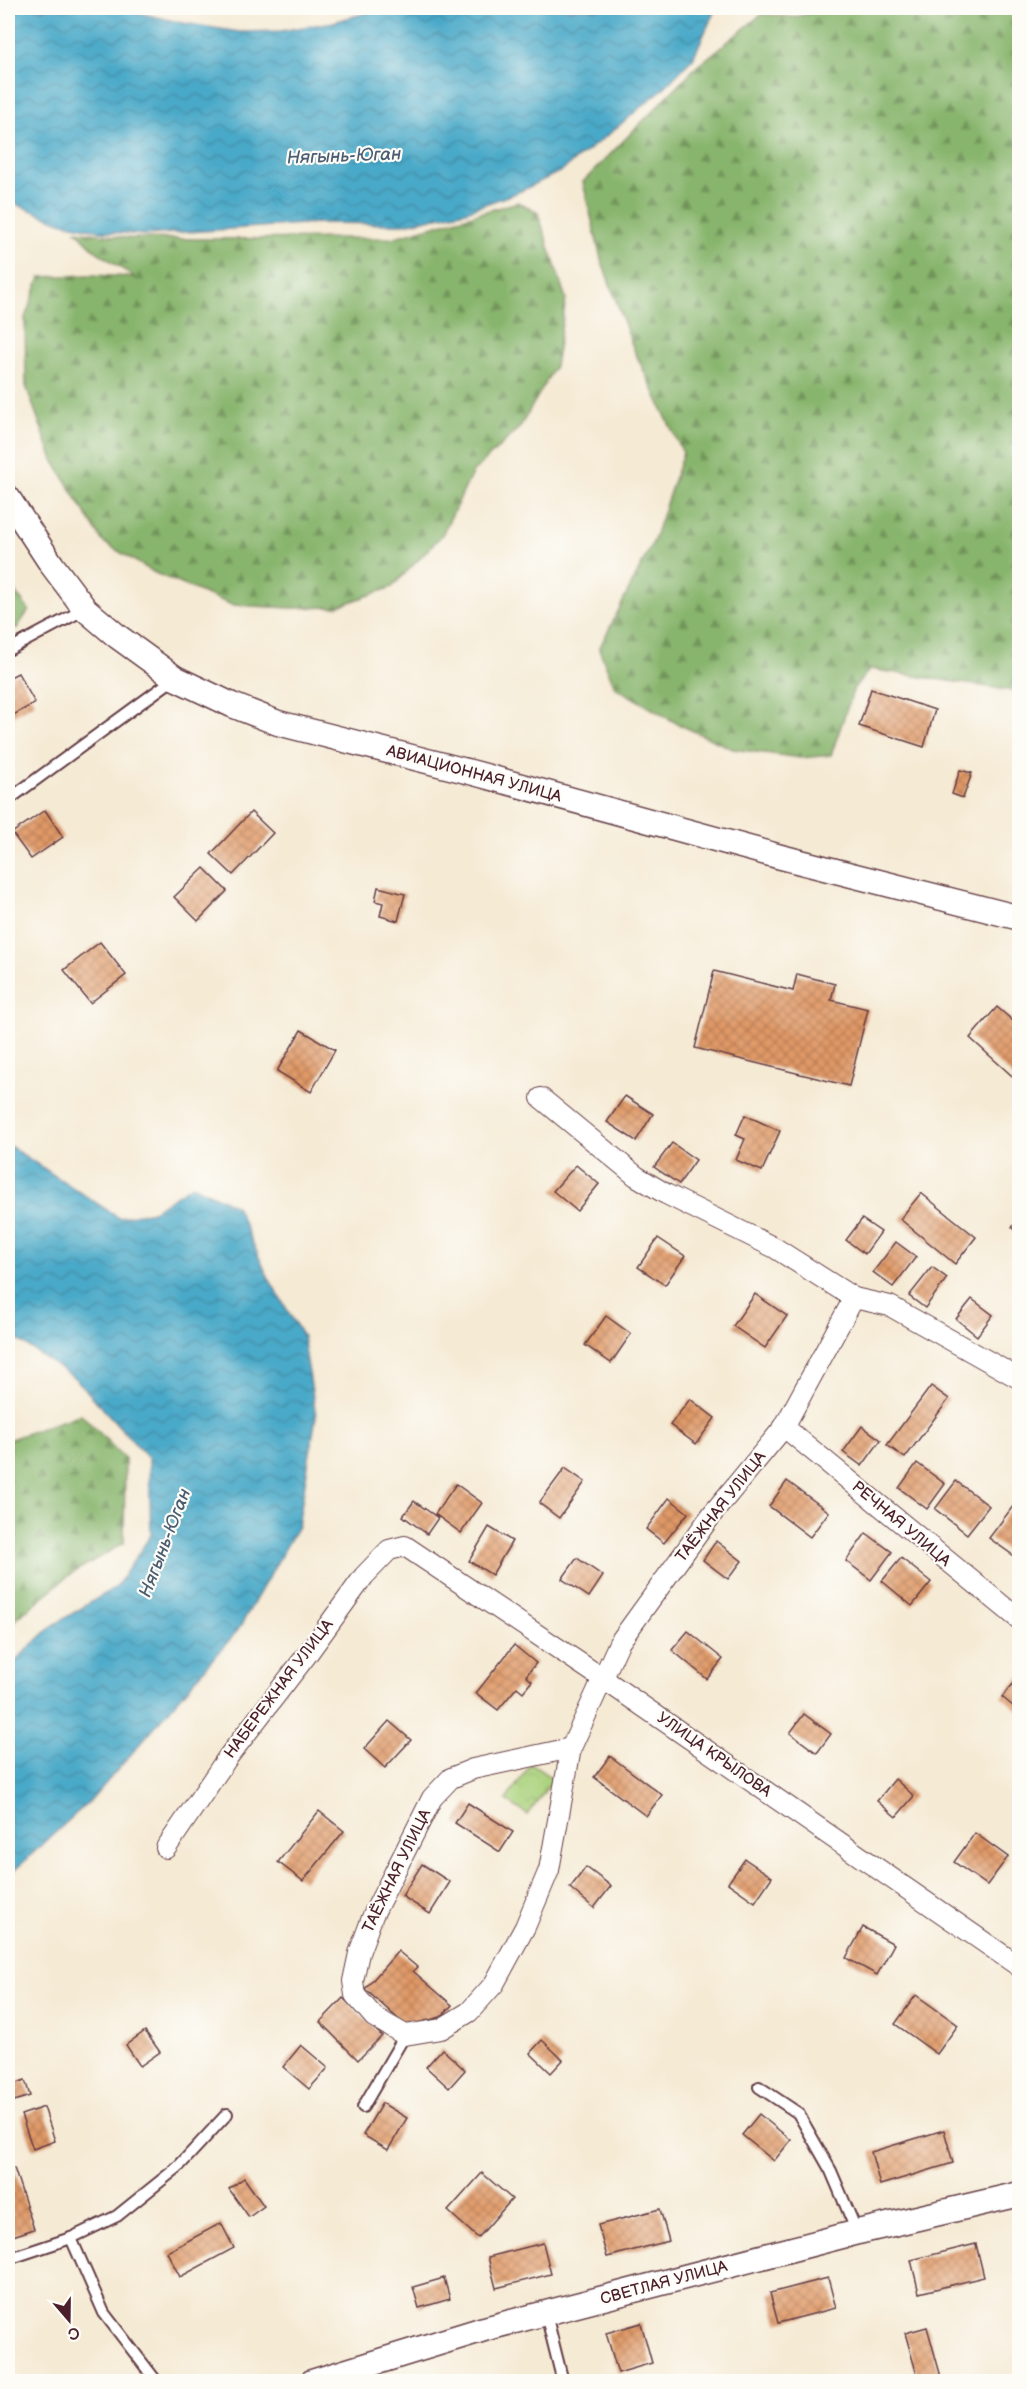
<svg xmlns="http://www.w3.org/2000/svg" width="1027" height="2389" font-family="'Balsamiq Sans',sans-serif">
	<defs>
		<pattern id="forest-firs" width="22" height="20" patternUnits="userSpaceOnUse" patternTransform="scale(1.5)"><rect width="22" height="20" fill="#88b56d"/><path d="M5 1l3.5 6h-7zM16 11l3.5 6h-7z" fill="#71935a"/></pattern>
		<pattern id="park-crowns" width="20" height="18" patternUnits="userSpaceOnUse" patternTransform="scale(1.5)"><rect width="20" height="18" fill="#abd37e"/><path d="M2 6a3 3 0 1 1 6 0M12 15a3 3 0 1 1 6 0" fill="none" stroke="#95b56d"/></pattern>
		<pattern id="water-waves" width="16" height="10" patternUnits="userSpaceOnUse" patternTransform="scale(1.5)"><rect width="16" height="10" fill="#49a9c8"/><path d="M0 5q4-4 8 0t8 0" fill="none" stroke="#3f89a3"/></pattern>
		<pattern id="building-cross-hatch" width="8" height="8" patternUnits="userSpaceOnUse" patternTransform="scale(1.5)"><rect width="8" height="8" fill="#e09966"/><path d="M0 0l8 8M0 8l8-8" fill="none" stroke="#b87c54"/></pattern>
	</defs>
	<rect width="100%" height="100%" fill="#fdfcf7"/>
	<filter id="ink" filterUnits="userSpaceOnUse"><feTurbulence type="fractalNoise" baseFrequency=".0167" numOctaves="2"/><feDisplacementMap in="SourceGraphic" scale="12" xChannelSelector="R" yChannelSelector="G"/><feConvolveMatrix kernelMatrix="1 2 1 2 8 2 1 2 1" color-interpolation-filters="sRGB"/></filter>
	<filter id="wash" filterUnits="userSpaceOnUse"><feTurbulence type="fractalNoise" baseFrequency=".008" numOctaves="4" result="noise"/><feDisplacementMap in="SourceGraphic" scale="24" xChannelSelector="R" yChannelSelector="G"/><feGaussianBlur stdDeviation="1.35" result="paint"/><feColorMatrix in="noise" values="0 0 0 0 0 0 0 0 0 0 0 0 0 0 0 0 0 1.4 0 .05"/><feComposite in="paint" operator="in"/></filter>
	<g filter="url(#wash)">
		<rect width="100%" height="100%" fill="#f5ead4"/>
		<g fill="url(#forest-firs)" stroke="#696a4c" stroke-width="1.5">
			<polygon points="833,8 1019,8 1020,692 870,669 854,688 831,755 801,758 733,749 678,724 615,687 599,649 654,540 683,453 634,350 601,259 583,182 695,68 762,14 794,17"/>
			<polygon points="518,202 538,213 566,299 555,366 520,427 473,472 442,535 392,587 336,607 292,608 232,605 155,573 103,542 53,460 26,386 25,318 40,277 91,275 134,277 96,251 76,231 128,238 197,239 392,238"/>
			<polygon points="8,583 29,610 17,628 8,627"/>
			<polygon points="81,1414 125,1459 124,1543 72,1573 8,1626 8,1440"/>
		</g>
		<polygon fill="url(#park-crowns)" stroke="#7a7954" stroke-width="1.5" points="531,1764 553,1779 528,1815 506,1800"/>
		<g fill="url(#water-waves)" stroke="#4a647a" stroke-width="1.5">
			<polygon points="8,8 118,8 183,23 239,32 281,31 333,22 385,8 716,8 693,58 665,87 609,134 561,171 521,191 466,211 404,224 318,223 145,235 100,231 60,222 8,201"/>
			<polygon points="8,1145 119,1218 153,1211 192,1185 236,1206 268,1277 303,1337 316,1416 298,1526 238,1630 94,1797 8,1876 8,1668 52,1626 116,1587 151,1535 149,1459 76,1379 8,1333"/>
		</g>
		<g id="blocks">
			<g fill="url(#building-cross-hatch)">
				<polygon points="18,673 35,703 8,718 8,678"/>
				<polygon points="871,689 935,710 924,747 859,726"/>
				<polygon points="960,770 972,773 963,798 952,794"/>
				<polygon points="45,810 63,837 31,859 12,833"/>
				<polygon points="251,812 273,833 233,875 211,854"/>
				<polygon points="204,868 227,891 198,921 174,897"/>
				<polygon points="378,887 405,894 398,921 380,916 383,903 375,901"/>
				<polygon points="100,942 126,975 90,1003 64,970"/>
				<polygon points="714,971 793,991 797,974 835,984 831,1000 868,1009 849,1086 695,1048"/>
				<polygon points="997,1007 1020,1027 1020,1083 970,1038"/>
				<polygon points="301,1030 335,1050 311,1092 277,1071"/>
				<polygon points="625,1096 653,1114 636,1141 607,1122"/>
				<polygon points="745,1115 780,1131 762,1171 736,1160 745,1139 736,1135"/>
				<polygon points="672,1143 696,1160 679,1184 654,1167"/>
				<polygon points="576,1165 599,1184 577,1211 553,1191"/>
				<polygon points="921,1193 976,1237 955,1264 900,1219"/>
				<polygon points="862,1219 881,1232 865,1254 846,1240"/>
				<polygon points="1020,1219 1020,1234 1012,1227"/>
				<polygon points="658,1238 685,1256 665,1285 638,1267"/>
				<polygon points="896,1242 916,1257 893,1287 873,1272"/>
				<polygon points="932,1267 947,1278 925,1308 909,1296"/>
				<polygon points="755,1294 787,1316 765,1348 733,1326"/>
				<polygon points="972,1299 993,1315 977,1336 956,1319"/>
				<polygon points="606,1316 631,1334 611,1363 585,1345"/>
				<polygon points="931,1386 949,1399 905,1458 887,1445"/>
				<polygon points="690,1399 715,1418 696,1444 670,1425"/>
				<polygon points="862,1426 881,1440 862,1466 843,1452"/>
				<polygon points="917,1463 945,1484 927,1509 899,1488"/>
				<polygon points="565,1468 585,1482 559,1518 539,1503"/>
				<polygon points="787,1481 829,1512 810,1537 769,1506"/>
				<polygon points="956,1481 989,1506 967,1534 935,1509"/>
				<polygon points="456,1484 482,1503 461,1533 435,1514"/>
				<polygon points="1020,1497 1020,1554 1017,1558 989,1538"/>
				<polygon points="669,1498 688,1513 664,1543 646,1529"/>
				<polygon points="414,1501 438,1518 427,1534 403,1516"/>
				<polygon points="489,1527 512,1541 492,1575 469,1561"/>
				<polygon points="866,1533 892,1552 871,1580 846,1561"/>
				<polygon points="716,1541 742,1561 728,1579 703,1560"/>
				<polygon points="577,1558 603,1576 589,1597 562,1579"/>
				<polygon points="901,1558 931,1582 912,1606 882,1581"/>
				<polygon points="688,1631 723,1659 707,1679 672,1650"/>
				<polygon points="514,1645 536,1663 526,1676 532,1681 523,1692 517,1687 498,1710 476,1693"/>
				<polygon points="1020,1676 1020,1712 1002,1697"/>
				<polygon points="804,1714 831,1734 817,1753 790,1733"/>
				<polygon points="389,1721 411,1740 385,1768 364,1749"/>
				<polygon points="610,1756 662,1795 646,1816 594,1777"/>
				<polygon points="895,1779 914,1796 896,1817 877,1801"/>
				<polygon points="468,1803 513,1832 500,1852 455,1823"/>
				<polygon points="319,1811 344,1831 303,1881 278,1862"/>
				<polygon points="975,1833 1008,1857 987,1885 954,1862"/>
				<polygon points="745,1859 772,1877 755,1902 728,1883"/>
				<polygon points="422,1864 450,1882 430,1914 402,1896"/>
				<polygon points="586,1867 611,1886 594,1908 570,1888"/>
				<polygon points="863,1927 894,1944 877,1975 846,1958"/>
				<polygon points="398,1951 417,1967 413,1971 452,2005 441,2017 406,2026 365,1989"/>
				<polygon points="916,1995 958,2025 937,2054 895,2024"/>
				<polygon points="343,1998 382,2036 358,2060 320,2022"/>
				<polygon points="145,2031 160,2052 140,2066 126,2045"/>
				<polygon points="542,2040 563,2060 551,2073 530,2053"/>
				<polygon points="301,2045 328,2068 309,2089 283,2067"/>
				<polygon points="442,2049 465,2070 449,2088 426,2067"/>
				<polygon points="25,2080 30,2096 8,2103 8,2086"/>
				<polygon points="382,2103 407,2118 388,2150 363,2135"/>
				<polygon points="44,2107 55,2141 33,2149 21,2115"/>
				<polygon points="759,2114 791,2140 774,2161 742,2135"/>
				<polygon points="944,2130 953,2163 880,2185 871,2152"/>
				<polygon points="14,2168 34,2229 13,2236 8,2220 8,2170"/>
				<polygon points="482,2173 512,2199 478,2238 448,2211"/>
				<polygon points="244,2178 264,2206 249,2217 229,2189"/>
				<polygon points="660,2209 669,2241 607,2257 598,2225"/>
				<polygon points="221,2223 234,2248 180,2277 167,2252"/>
				<polygon points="543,2243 551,2274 496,2288 488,2257"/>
				<polygon points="976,2244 984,2277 919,2293 911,2260"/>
				<polygon points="444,2278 450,2299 419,2308 413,2287"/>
				<polygon points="828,2278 836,2308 778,2323 770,2293"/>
				<polygon points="641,2323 652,2363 618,2373 606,2333"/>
				<polygon points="927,2327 941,2377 919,2382 905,2333"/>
			</g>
		</g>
	</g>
	<g filter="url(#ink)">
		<use href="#blocks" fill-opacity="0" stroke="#643d44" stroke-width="1.5"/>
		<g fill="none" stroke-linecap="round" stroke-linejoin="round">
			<g stroke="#643d44" stroke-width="14">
				<g id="service">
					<polyline points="8,650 85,609"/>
					<polyline points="8,800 175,678"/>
					<polyline points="759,2087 798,2113 831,2171 857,2232"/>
					<polyline points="363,2107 405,2035"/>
					<polyline points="71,2238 104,2313 157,2382"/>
					<polyline points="8,2259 71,2238 117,2216 178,2167 227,2114"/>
					<polyline points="546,2314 563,2382"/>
				</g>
			</g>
			<g stroke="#643d44" stroke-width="22">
				<g id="minor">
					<polyline points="541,1098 636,1176 666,1194 775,1248 854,1298 784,1427 713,1513 619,1643 571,1748 549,1870 525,1927 494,1984 469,2012 441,2029 405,2035 374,2017 355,1995 353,1981 359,1953 373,1915 432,1798 451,1778 473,1769 571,1748"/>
					<polyline points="854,1298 890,1306 1020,1379"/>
					<polyline points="784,1427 1020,1620"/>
					<polyline points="166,1848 228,1757 306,1656 364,1576 389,1550 405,1546 602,1678 1020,1967"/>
				</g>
			</g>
			<g stroke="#643d44" stroke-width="27">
				<g id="tertiary">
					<polyline points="8,498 52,565 85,609 117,636 175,678 232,705 278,723 474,773 781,857 1020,918"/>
					<polyline points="312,2382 484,2329 858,2232 1020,2194"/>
				</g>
			</g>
			<use href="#service" stroke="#fff" stroke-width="10"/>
			<use href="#minor" stroke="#fff" stroke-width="20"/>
			<use href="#tertiary" stroke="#fff" stroke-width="24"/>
		</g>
	</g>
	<g text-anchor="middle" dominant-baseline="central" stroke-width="4.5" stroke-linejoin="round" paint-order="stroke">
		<g font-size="16" fill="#4a1f2b" stroke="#fdfcf7">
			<text transform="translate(474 774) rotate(15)">АВИАЦИОННАЯ УЛИЦА</text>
			<text transform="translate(721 1507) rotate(-52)">ТАЁЖНАЯ УЛИЦА</text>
			<text transform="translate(901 1524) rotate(40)">РЕЧНАЯ УЛИЦА</text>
			<text transform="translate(279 1689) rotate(-53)">НАБЕРЕЖНАЯ УЛИЦА</text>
			<text transform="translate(714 1755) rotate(35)">УЛИЦА КРЫЛОВА</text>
			<text transform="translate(397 1871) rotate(-64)">ТАЁЖНАЯ УЛИЦА</text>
			<text transform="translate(664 2283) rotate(-15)">СВЕТЛАЯ УЛИЦА</text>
		</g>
		<g font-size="18" font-style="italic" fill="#4a5d72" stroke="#fdfcf7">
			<text transform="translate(344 156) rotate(-2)">Нягынь-Юган</text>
			<text transform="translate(165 1543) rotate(-69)">Нягынь-Юган</text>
		</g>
	</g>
	<rect width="1027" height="2389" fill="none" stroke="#fdfcf7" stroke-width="30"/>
	<g transform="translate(69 2320) rotate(160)" stroke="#fdfcf7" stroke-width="4.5" paint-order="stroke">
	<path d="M0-4.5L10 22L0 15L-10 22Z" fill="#4a1f2b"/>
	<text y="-9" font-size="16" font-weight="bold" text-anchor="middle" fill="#4a1f2b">С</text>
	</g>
</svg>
